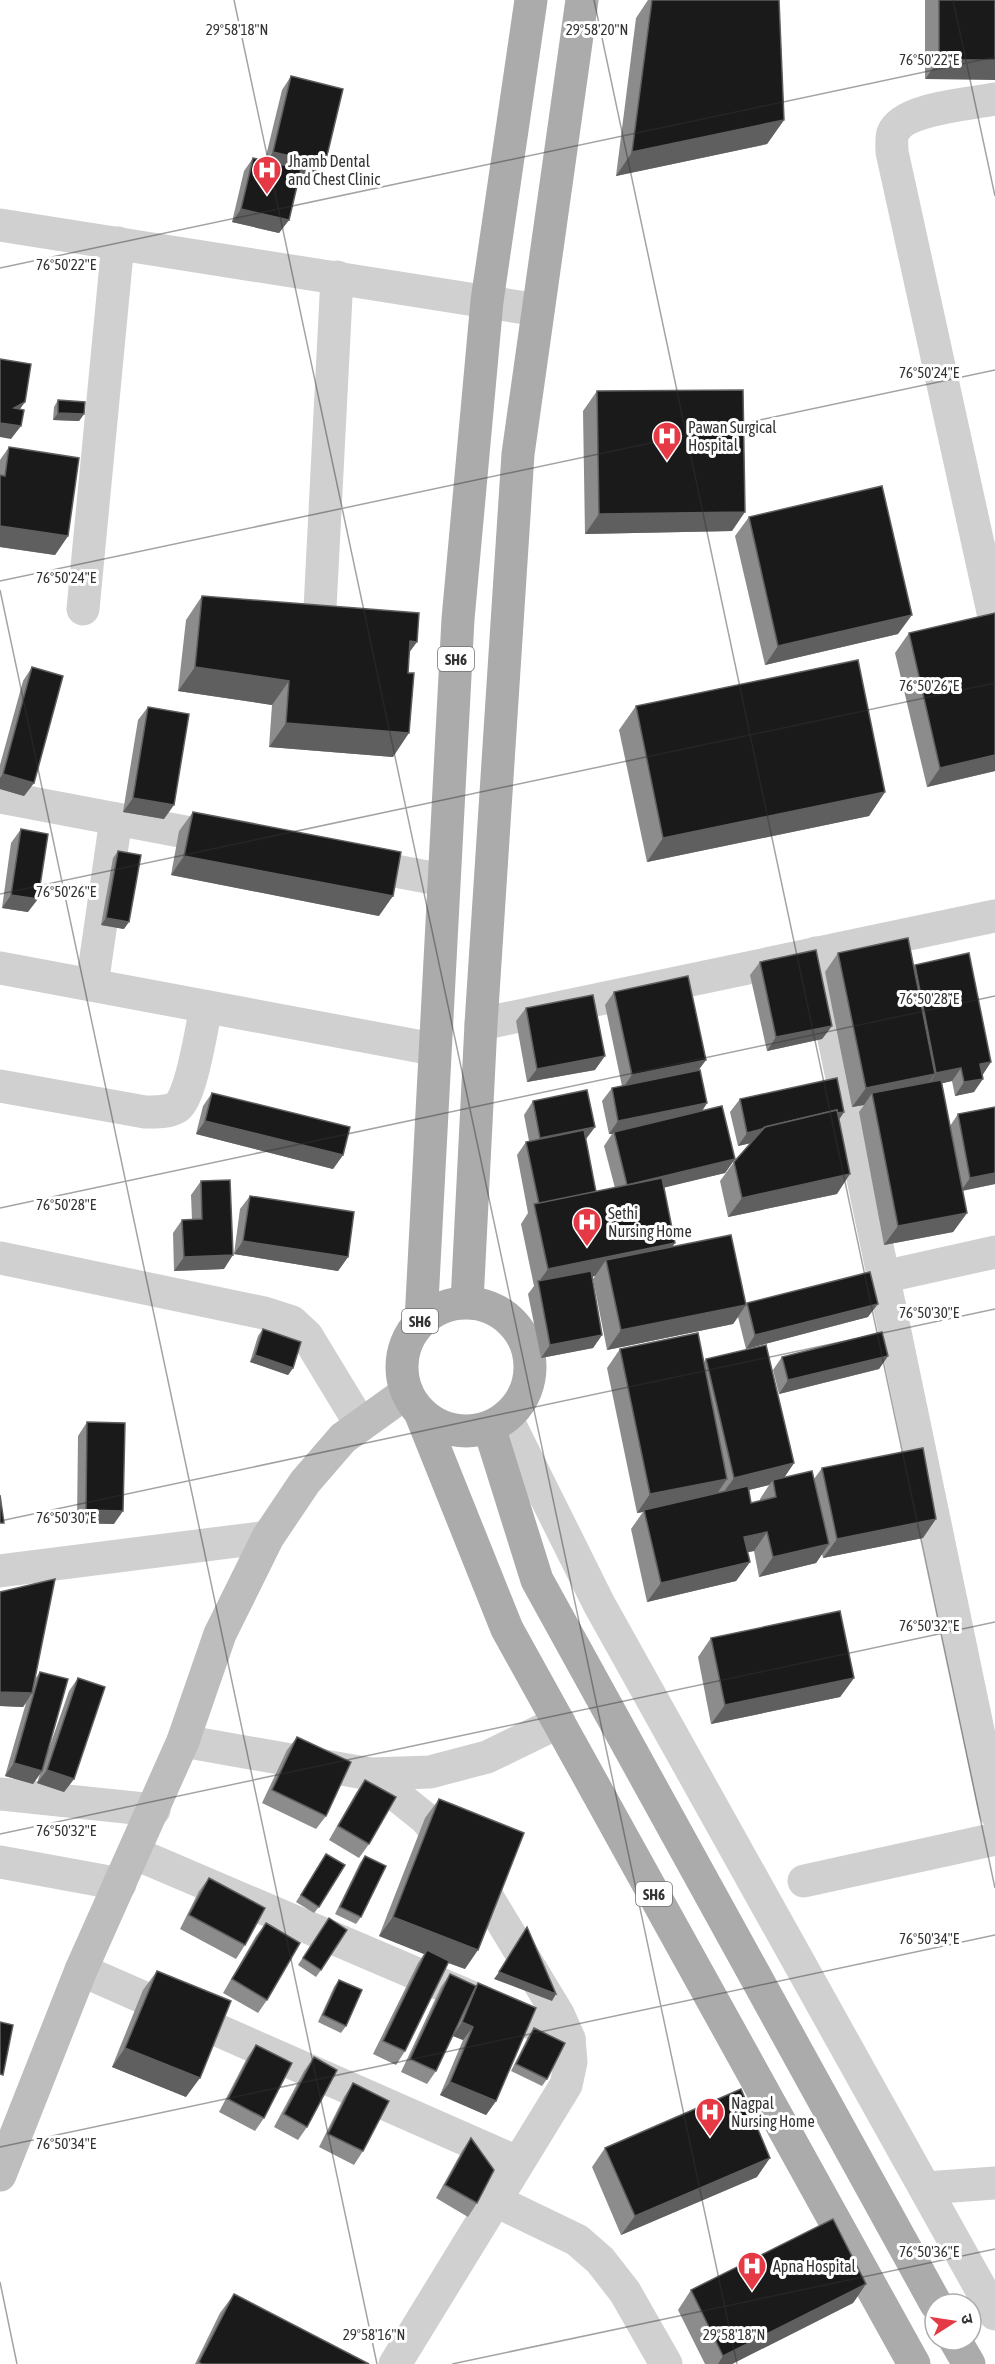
<svg xmlns="http://www.w3.org/2000/svg" width="995" height="2364" font-family="'Asap Condensed','Noto Sans Devanagari',sans-serif">
	<rect width="100%" height="100%" fill="#fff"/>
	<g fill="none" stroke-linecap="round" stroke-linejoin="round">
		<g stroke="#d0d0d0" stroke-width="33">
			<path d="M995 99C971 104 903 108 893 133 891 138 892 146 892 152L995 621"/>
			<polyline points="0,225 538,310"/>
			<polyline points="83,609 118,243"/>
			<polyline points="319,628 337,277"/>
			<polyline points="0,797 222,839"/>
			<polyline points="353,863 443,880"/>
			<polyline points="816,953 995,1812"/>
			<polyline points="0,968 433,1049"/>
			<polyline points="92,985 116,819"/>
			<polyline points="481,1024 995,916"/>
			<path d="M0 1086 145 1112C157 1112 167 1113 177 1107 191 1098 202 1026 206 1007"/>
			<polyline points="0,1258 264,1313 292,1322 307,1336 361,1425"/>
			<polyline points="883,1277 995,1252"/>
			<polyline points="506,1417 599,1604 995,2314"/>
			<polyline points="0,1571 268,1537"/>
			<polyline points="183,1741 370,1774 430,1772 487,1757 559,1722"/>
			<polyline points="370,1774 426,1819 480,1885 558,2014 569,2039 571,2062 566,2085 395,2364"/>
			<polyline points="0,1794 154,1810"/>
			<polyline points="134,1853 569,2039"/>
			<polyline points="0,1862 120,1884"/>
			<polyline points="804,1881 995,1839"/>
			<polyline points="81,1970 517,2162"/>
			<polyline points="926,2188 995,2183"/>
			<polyline points="494,2200 577,2240 600,2260 625,2292 666,2364"/>
		</g>
		<polyline stroke="#bdbdbd" stroke-width="33" points="0,2175 81,1970 183,1741 220,1634 268,1537 305,1482 343,1438 407,1392"/>
		<g stroke="#ababab" stroke-width="33">
			<polyline points="467,1302 481,1024 518,454 582,0"/>
			<circle cx="466" cy="1367" r="64"/>
			<polyline points="421,1321 458,619 487,301 531,0"/>
			<polyline points="420,1412 507,1629 914,2364"/>
			<polyline points="489,1427 537,1580 936,2304"/>
			<polyline points="955,2340 969,2364"/>
		</g>
	</g>
	<g fill="#8c8c8c" fill-rule="evenodd">
		<polygon points="648,0 779,0 784,120 767,144 616,176 636,18"/>
		<polygon points="925,0 995,0 925,79"/>
		<polygon points="291,76 316,178 300,174 289,220 279,233 232,222 244,171 253,158 265,160 282,90"/>
		<polygon points="597,391 732,531 585,534 583,411"/>
		<polygon points="58,400 84,414 79,421 53,420 54,407"/>
		<polygon points="9,447 68,536 55,555 0,547 0,460"/>
		<polygon points="749,517 898,634 765,665 735,536"/>
		<polygon points="202,596 409,652 393,757 269,747 272,705 178,691 186,620"/>
		<polygon points="909,633 995,771 927,787 895,653"/>
		<polygon points="32,667 34,783 24,796 0,789 0,765 23,681"/>
		<polygon points="636,706 885,792 869,816 647,862 619,730"/>
		<polygon points="148,707 164,819 123,812 138,720"/>
		<polygon points="193,812 379,916 171,875 179,831"/>
		<polygon points="21,829 28,912 2,908 11,843"/>
		<polygon points="118,851 124,929 101,925 113,858"/>
		<polygon points="838,953 914,966 915,965 991,1062 982,1074 974,1092 955,1096 952,1081 942,1083 950,1126 958,1114 995,1107 995,1184 962,1191 967,1213 953,1232 884,1245 859,1112 864,1105 852,1107 825,972"/>
		<polygon points="760,962 832,1026 822,1039 767,1051 750,975"/>
		<polygon points="614,992 706,1060 698,1071 707,1103 702,1111 735,1159 725,1173 664,1187 673,1247 746,1305 747,1303 868,1317 746,1349 738,1317 733,1324 607,1350 593,1279 595,1276 592,1277 602,1335 593,1348 541,1358 528,1294 534,1286 521,1224 528,1213 517,1155 526,1142 529,1141 524,1115 533,1101 595,1127 586,1139 596,1192 615,1188 604,1146 612,1134 609,1134 602,1101 612,1088 622,1086 605,1005"/>
		<polygon points="526,1008 595,1070 527,1082 516,1021"/>
		<polygon points="212,1093 343,1155 333,1169 196,1134 203,1106"/>
		<polygon points="740,1099 844,1112 839,1120 837,1194 728,1217 720,1181 734,1162 750,1143 738,1146 730,1112"/>
		<polygon points="201,1181 224,1269 174,1271 173,1233 182,1220 192,1220 191,1195"/>
		<polygon points="250,1196 348,1257 338,1271 234,1254 240,1209"/>
		<polygon points="263,1329 293,1368 288,1375 250,1362 258,1336"/>
		<path d="M620 1349 704 1362 706 1359 794 1463 784 1478 814 1479 822 1468 923 1538 823 1558 822 1554 816 1563 759 1577 754 1551 747 1552 750 1562 736 1581 647 1602 631 1529 643 1512 637 1513 607 1368ZM769 1485 760 1499V1501L751 1503 749 1490Z"/>
		<polygon points="888,1356 879,1369 779,1394 773,1370 782,1357"/>
		<polygon points="87,1422 114,1524 77,1523 78,1436"/>
		<polygon points="0,1592 35,1679 40,1672 47,1754 69,1691 78,1678 74,1779 64,1792 37,1783 40,1774 33,1784 5,1776 26,1703 23,1707 0,1706"/>
		<polygon points="711,1638 854,1678 840,1697 711,1724 698,1657"/>
		<polygon points="297,1737 326,1816 316,1829 262,1803 287,1750"/>
		<polygon points="365,1780 369,1844 359,1858 329,1840 356,1793"/>
		<polygon points="439,1799 465,1969 448,1963 405,2051 396,2065 373,2054 418,1963 424,1954 379,1936 425,1818"/>
		<polygon points="326,1854 319,1907 314,1913 296,1902"/>
		<polygon points="365,1856 361,1917 356,1924 335,1914 360,1863"/>
		<polygon points="209,1878 245,1945 236,1959 180,1929 199,1891"/>
		<polygon points="266,1923 267,2000 258,2013 223,1993 256,1936"/>
		<polygon points="324,1925 321,1970 316,1977 298,1965"/>
		<polygon points="157,1971 186,2097 112,2067 143,1990"/>
		<polygon points="450,1974 475,1989 478,1983 496,2101 486,2115 440,2095 463,2040 453,2036 436,2071 427,2084 401,2072 441,1987"/>
		<polygon points="339,1980 346,2026 341,2033 318,2022 334,1987"/>
		<polygon points="534,2028 547,2079 542,2086 511,2071 529,2035"/>
		<polygon points="256,2045 264,2118 255,2131 219,2112 247,2058"/>
		<polygon points="314,2057 307,2127 298,2140 274,2127 304,2071"/>
		<polygon points="353,2083 363,2151 354,2165 319,2147 344,2097"/>
		<polygon points="471,2138 477,2203 468,2217 436,2198 462,2151"/>
		<polygon points="605,2148 757,2177 621,2235 592,2167"/>
		<polygon points="866,2284 853,2303 732,2364 705,2364 678,2310 691,2290"/>
		<polygon points="234,2294 369,2364 195,2364 220,2313"/>
	</g>
	<g fill="#5f5f5f">
		<polygon points="939,60 995,60 995,80 925,79"/>
		<polygon points="784,120 767,144 616,176 632,152"/>
		<polygon points="273,152 325,164 316,178 264,165"/>
		<polygon points="241,209 289,220 279,233 232,222"/>
		<polygon points="25,402 15,416 14,408"/>
		<polygon points="58,413 84,414 79,421 53,420"/>
		<polygon points="0,423 21,426 11,439 0,437"/>
		<polygon points="745,512 732,531 585,534 599,514"/>
		<polygon points="0,526 68,536 55,555 0,547"/>
		<polygon points="912,615 898,634 765,665 778,646"/>
		<polygon points="410,641 417,642 400,665"/>
		<polygon points="195,667 289,681 272,705 178,691"/>
		<polygon points="286,723 409,733 393,757 269,747"/>
		<polygon points="995,755 995,771 927,787 940,768"/>
		<polygon points="3,774 34,783 24,796 0,789 0,778"/>
		<polygon points="885,792 869,816 647,862 663,838"/>
		<polygon points="133,798 174,805 164,819 123,812"/>
		<polygon points="184,856 393,896 379,916 171,875"/>
		<polygon points="11,895 38,899 28,912 2,908"/>
		<polygon points="106,918 129,922 124,929 101,925"/>
		<polygon points="832,1026 822,1039 767,1051 776,1037"/>
		<polygon points="605,1056 595,1070 527,1082 537,1069"/>
		<polygon points="706,1060 696,1073 622,1089 632,1075"/>
		<polygon points="991,1062 982,1076 980,1064"/>
		<polygon points="961,1068 952,1081 927,1087 936,1073"/>
		<polygon points="935,1074 922,1093 872,1093 864,1105 852,1107 866,1088"/>
		<polygon points="983,1079 974,1092 955,1096 964,1082"/>
		<polygon points="707,1103 698,1117 614,1132 612,1134 609,1134 618,1121"/>
		<polygon points="844,1112 835,1125 738,1146 747,1133"/>
		<polygon points="205,1121 343,1155 333,1169 196,1134"/>
		<polygon points="595,1127 585,1140 531,1151 540,1138"/>
		<polygon points="735,1159 725,1173 617,1199 627,1185"/>
		<polygon points="995,1173 995,1184 961,1191 970,1178"/>
		<polygon points="850,1174 837,1194 728,1217 742,1198"/>
		<polygon points="967,1213 953,1232 884,1245 898,1226"/>
		<polygon points="243,1241 348,1257 338,1271 234,1254"/>
		<polygon points="675,1243 662,1262 606,1260 595,1276 539,1287 538,1283 548,1269"/>
		<polygon points="233,1255 224,1269 174,1271 184,1257"/>
		<polygon points="878,1304 868,1317 746,1349 755,1335"/>
		<polygon points="746,1305 733,1324 607,1350 621,1330"/>
		<polygon points="602,1335 593,1348 541,1358 550,1345"/>
		<polygon points="255,1355 293,1368 288,1375 250,1362"/>
		<polygon points="888,1356 879,1369 779,1394 788,1380"/>
		<polygon points="794,1463 781,1482 773,1480 769,1485 720,1497 734,1478"/>
		<polygon points="727,1479 714,1498 644,1510 643,1512 637,1513 650,1494"/>
		<polygon points="86,1510 123,1511 114,1524 77,1523"/>
		<polygon points="936,1519 923,1538 823,1558 837,1539"/>
		<polygon points="767,1532 754,1551 730,1556 744,1537"/>
		<polygon points="829,1544 816,1563 759,1577 773,1557"/>
		<polygon points="750,1562 736,1581 647,1602 661,1583"/>
		<polygon points="854,1678 840,1697 711,1724 725,1705"/>
		<polygon points="0,1692 32,1693 23,1707 0,1706"/>
		<polygon points="14,1763 42,1771 33,1784 5,1776"/>
		<polygon points="47,1770 74,1779 64,1792 37,1783"/>
		<polygon points="393,1917 478,1950 465,1969 425,1954 427,1950 424,1954 379,1936"/>
		<polygon points="499,1972 556,1994 552,2001 494,1979"/>
		<polygon points="462,2022 473,2027 463,2040 453,2036"/>
		<polygon points="125,2048 200,2078 186,2097 112,2067"/>
		<polygon points="450,2082 496,2101 486,2115 440,2095"/>
		<polygon points="770,2158 757,2177 621,2235 635,2216"/>
		<polygon points="866,2284 853,2303 732,2364 718,2364 723,2356"/>
	</g>
	<g fill="#1a1a1a" stroke="#5f5f5f" stroke-width="1.5">
		<polygon points="652,0 779,0 784,120 632,152"/>
		<rect x="939" y="0" width="56" height="60"/>
		<polygon points="291,76 343,89 325,164 273,152"/>
		<polygon points="253,158 301,169 289,220 241,209"/>
		<polygon points="0,359 31,364 25,402 14,408 24,410 21,426 0,423"/>
		<polygon points="743,390 745,512 599,514 597,391"/>
		<polygon points="58,400 85,402 84,414 58,413"/>
		<polygon points="9,447 79,458 68,536 0,526 0,475 5,476"/>
		<polygon points="882,486 912,615 778,646 749,517"/>
		<polygon points="202,596 419,613 417,642 410,641 408,673 414,673 409,733 286,723 289,681 195,667"/>
		<polygon points="995,613 995,755 940,768 909,633"/>
		<polygon points="858,660 885,792 663,838 636,706"/>
		<polygon points="32,667 63,676 34,783 3,774"/>
		<polygon points="148,707 189,714 174,805 133,798"/>
		<polygon points="193,812 401,852 393,896 184,856"/>
		<polygon points="21,829 48,834 38,899 11,895"/>
		<polygon points="118,851 141,855 129,922 106,918"/>
		<polygon points="908,938 935,1074 866,1088 838,953"/>
		<polygon points="816,950 832,1026 776,1037 760,962"/>
		<polygon points="969,953 991,1062 980,1064 983,1079 964,1082 961,1068 936,1073 915,965"/>
		<polygon points="688,976 706,1060 632,1075 614,992"/>
		<polygon points="593,995 605,1056 537,1069 526,1008"/>
		<polygon points="700,1070 707,1103 618,1121 612,1088"/>
		<polygon points="837,1078 844,1112 837,1113 837,1110 765,1127 762,1129 747,1133 740,1099"/>
		<polygon points="941,1080 967,1213 898,1226 872,1093"/>
		<polygon points="587,1090 595,1127 540,1138 533,1101"/>
		<polygon points="212,1093 350,1127 343,1155 205,1121"/>
		<polygon points="722,1106 735,1159 627,1185 614,1132"/>
		<polygon points="995,1107 995,1173 970,1178 958,1114"/>
		<polygon points="837,1110 850,1174 742,1198 734,1162 765,1127"/>
		<polygon points="584,1130 596,1192 539,1204 526,1142"/>
		<polygon points="662,1178 675,1243 548,1269 534,1204"/>
		<polygon points="230,1180 233,1255 184,1257 182,1220 202,1219 201,1181"/>
		<polygon points="250,1196 354,1212 348,1257 243,1241"/>
		<polygon points="731,1235 746,1305 621,1330 606,1260"/>
		<polygon points="591,1271 602,1335 550,1345 538,1281"/>
		<polygon points="870,1272 878,1304 755,1335 747,1303"/>
		<polygon points="263,1329 301,1342 293,1368 255,1355"/>
		<polygon points="882,1332 888,1356 788,1380 782,1357"/>
		<polygon points="698,1333 727,1479 650,1494 620,1349"/>
		<polygon points="766,1345 794,1463 734,1478 706,1359"/>
		<polygon points="87,1422 125,1423 123,1511 86,1510"/>
		<polygon points="923,1448 936,1519 837,1539 822,1468"/>
		<polygon points="812,1471 829,1544 773,1557 767,1532 744,1537 750,1562 661,1583 644,1510 748,1486 751,1503 776,1497 773,1480"/>
		<polygon points="0,1495 4,1523 0,1523"/>
		<polygon points="55,1579 32,1693 0,1692 0,1592"/>
		<polygon points="840,1611 854,1678 725,1705 711,1638"/>
		<polygon points="40,1672 68,1679 42,1771 14,1763"/>
		<polygon points="78,1678 105,1687 74,1779 47,1770"/>
		<polygon points="297,1737 351,1762 326,1816 272,1790"/>
		<polygon points="365,1780 396,1797 369,1844 338,1826"/>
		<polygon points="439,1799 524,1833 478,1950 393,1917"/>
		<polygon points="326,1854 345,1865 319,1907 301,1895"/>
		<polygon points="365,1856 386,1866 361,1917 340,1907"/>
		<polygon points="209,1878 265,1908 245,1945 189,1915"/>
		<polygon points="329,1918 347,1930 321,1970 303,1958"/>
		<polygon points="266,1923 300,1943 267,2000 232,1979"/>
		<polygon points="527,1927 556,1994 499,1972"/>
		<polygon points="427,1950 449,1961 405,2051 383,2041"/>
		<polygon points="157,1971 231,2001 200,2078 125,2048"/>
		<polygon points="450,1974 476,1986 436,2071 410,2059"/>
		<polygon points="339,1980 362,1990 346,2026 323,2015"/>
		<polygon points="478,1983 536,2008 496,2101 450,2082 473,2027 462,2022"/>
		<polygon points="0,2022 13,2025 3,2075 0,2074"/>
		<polygon points="534,2028 565,2043 547,2079 516,2064"/>
		<polygon points="256,2045 292,2063 264,2118 228,2099"/>
		<polygon points="314,2057 337,2070 307,2127 284,2114"/>
		<polygon points="353,2083 389,2101 363,2151 328,2134"/>
		<polygon points="741,2089 770,2158 635,2216 605,2148"/>
		<polygon points="471,2138 494,2170 477,2203 445,2185"/>
		<polygon points="833,2219 866,2284 723,2356 691,2290"/>
		<polygon points="234,2294 369,2364 202,2364 199,2362"/>
	</g>
	<path fill="none" stroke="#333" stroke-width="1.5" stroke-opacity="0.45" d="M234 0 737 2364M594 0 995 1888M953 0 995 196M0 268 995 57M0 581 995 370M0 590 377 2364M0 894 995 683M0 1208 995 996M0 1521 995 1309M0 1834 995 1622M0 2147 995 1935M0 2282 17 2364M452 2364 995 2249"/>
	<defs>
		<g id="hospital-pin" transform="scale(1.5)"><path d="M0 17L-7.5 6A9.5 9.5 0 1 1 7.5 6Z" fill="#e63946" stroke="#fff"/><path d="M-5-5h3v3.5h4V-5h3V5h-3V1.5h-4V5h-3Z" fill="#fff"/></g>
	</defs>
	<g fill-rule="evenodd">
		<use href="#hospital-pin" x="267" y="170"/>
		<use href="#hospital-pin" x="667" y="436"/>
		<use href="#hospital-pin" x="587" y="1222"/>
		<use href="#hospital-pin" x="710" y="2112"/>
		<use href="#hospital-pin" x="752" y="2266"/>
	</g>
	<g text-anchor="middle" dominant-baseline="central" stroke-width="6" stroke-linejoin="round" paint-order="stroke">
		<g fill="#fff" stroke="#707070" stroke-width="1.5">
			<rect x="438" y="647" width="36" height="24" rx="4.5"/>
			<rect x="402" y="1309" width="36" height="24" rx="4.5"/>
			<rect x="636" y="1882" width="36" height="24" rx="4.5"/>
		</g>
		<g font-size="15" font-weight="bold" fill="#333">
			<text x="456" y="659">SH6</text>
			<text x="420" y="1321">SH6</text>
			<text x="654" y="1894">SH6</text>
		</g>
		<g font-size="16" fill="#333" stroke="#fff" text-anchor="start">
			<text x="288" y="161">Jhamb Dental<tspan x="288" dy="18">and Chest Clinic</tspan></text>
			<text x="688" y="427">Pawan Surgical<tspan x="688" dy="18">Hospital</tspan></text>
			<text x="608" y="1213">Sethi<tspan x="608" dy="18">Nursing Home</tspan></text>
			<text x="731" y="2103">Nagpal<tspan x="731" dy="18">Nursing Home</tspan></text>
			<text x="773" y="2266">Apna Hospital</text>
		</g>
	</g>
	<g font-size="15" text-anchor="middle" fill="#333" stroke="#fff" stroke-width="6" stroke-linejoin="round" paint-order="stroke">
		<text x="237" y="35">29°58'18"N</text>
		<text x="597" y="35">29°58'20"N</text>
		<text x="929" y="65">76°50'22"E</text>
		<text x="66" y="270">76°50'22"E</text>
		<text x="929" y="378">76°50'24"E</text>
		<text x="66" y="583">76°50'24"E</text>
		<text x="929" y="691">76°50'26"E</text>
		<text x="66" y="897">76°50'26"E</text>
		<text x="929" y="1004">76°50'28"E</text>
		<text x="66" y="1210">76°50'28"E</text>
		<text x="929" y="1318">76°50'30"E</text>
		<text x="66" y="1523">76°50'30"E</text>
		<text x="929" y="1631">76°50'32"E</text>
		<text x="66" y="1836">76°50'32"E</text>
		<text x="929" y="1944">76°50'34"E</text>
		<text x="66" y="2149">76°50'34"E</text>
		<text x="929" y="2257">76°50'36"E</text>
		<text x="374" y="2340">29°58'16"N</text>
		<text x="734" y="2340">29°58'18"N</text>
	</g>
	<g transform="translate(953 2322) rotate(78)"><circle r="28" fill="#ffffff" stroke="#adadad" stroke-width="1.5"/>
	<path d="M0-4.5L10 22L0 15L-10 22Z" fill="#e63946"/>
	<text y="-9" font-size="16" font-weight="bold" text-anchor="middle" fill="#333333">उ</text>
	</g>
</svg>
